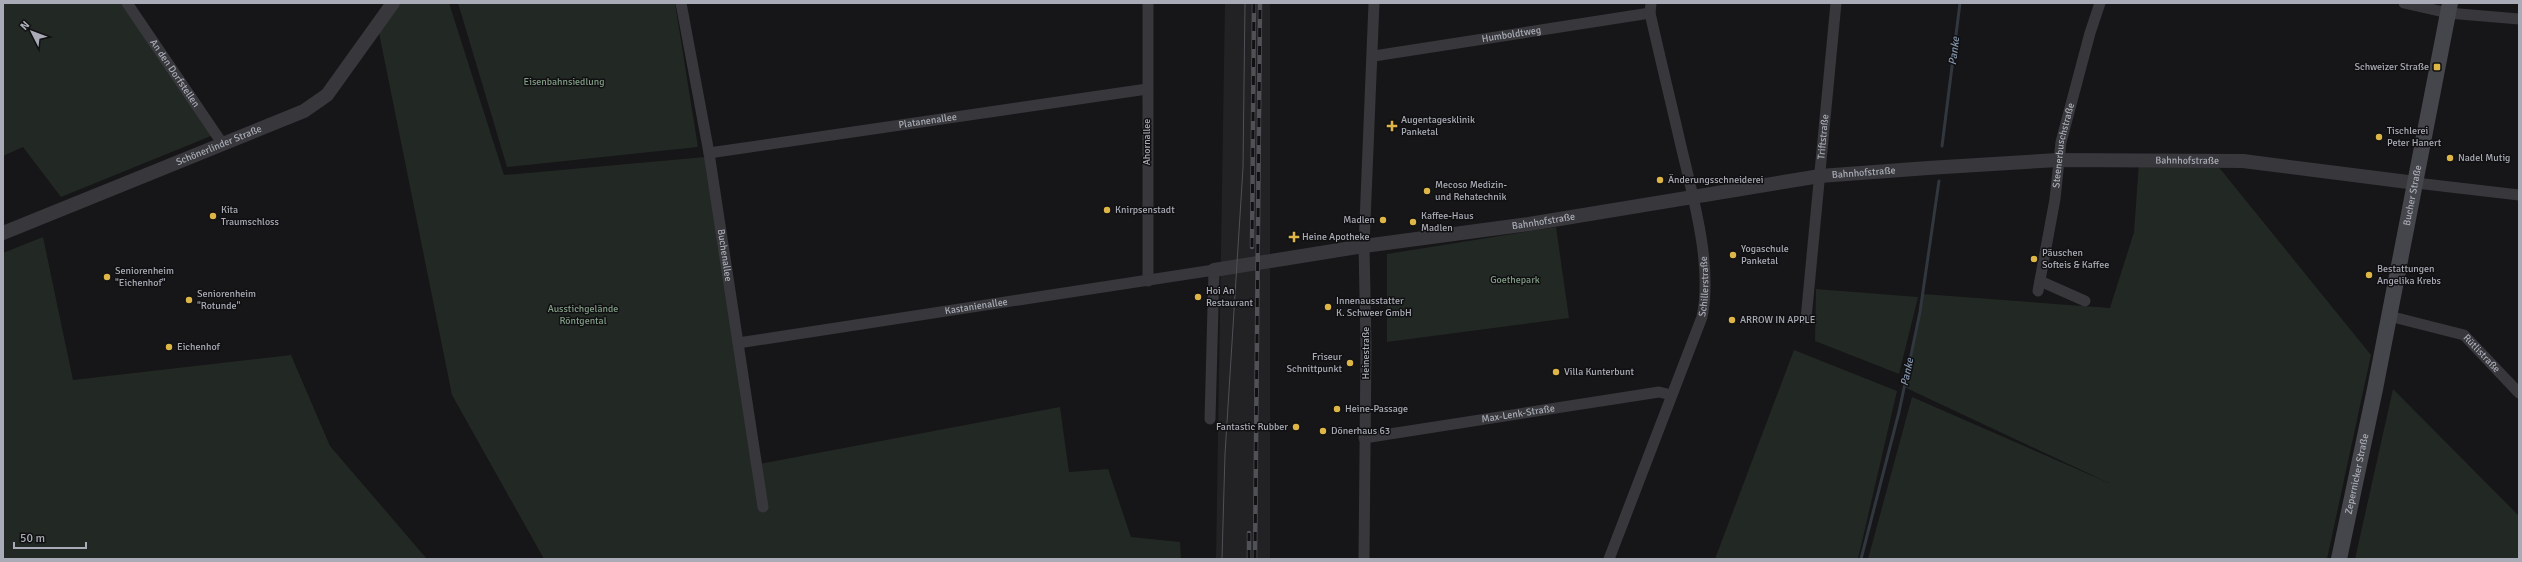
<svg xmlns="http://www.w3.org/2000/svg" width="2522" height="562" font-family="Signika,sans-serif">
	<rect width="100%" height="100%" fill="#161517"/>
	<polygon fill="#222224" points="1225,3 1270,3 1270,559 1216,559"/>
	<g fill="#222823">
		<polygon points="3,3 129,3 216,134 61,197 23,147 3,156"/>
		<polygon points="393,3 449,3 504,175 705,157 754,465 1060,407 1069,472 1108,469 1131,537 1180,542 1181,559 544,559 452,395 377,23"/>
		<polygon points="458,3 675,3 698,147 507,167"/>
		<polygon points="2213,160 2371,355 2327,559 1868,559 1912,397 2109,483 1904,387 1923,294 2110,308 2134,232 2139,162"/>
		<polygon points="1556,227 1569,318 1387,342 1387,254"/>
		<polygon points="43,237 73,380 291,355 330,446 427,559 3,559 3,253"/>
		<polygon points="1816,289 1918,297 1899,374 1815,341"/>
		<polygon points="1794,350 1897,391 1858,559 1715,559"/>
		<polygon points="2393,389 2519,516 2519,559 2355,559"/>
	</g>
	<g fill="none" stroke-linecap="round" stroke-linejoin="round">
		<g stroke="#30373e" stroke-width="3">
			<polyline points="1942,146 1960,3"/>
			<polyline points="1861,559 1899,412 1920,312 1939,181"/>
		</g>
		<g stroke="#37373c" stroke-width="11">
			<path id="s1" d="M127 3 222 143"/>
			<path id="s2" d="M681 3 709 153 763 507"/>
			<polyline points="1148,3 1148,281"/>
			<polyline points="2404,3 2448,13 2519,19"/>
			<path id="s3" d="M1374 56 1650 13"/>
			<path id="s4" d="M709 153 1147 89"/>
			<polyline points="2416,183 2519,195"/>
			<polyline points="2040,281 2085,301"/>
			<path id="s5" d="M2038 291 2055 199 2061 142 2090 33 2100 3"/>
			<path id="s6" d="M2389 316 2464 335 2519 393"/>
			<path id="s7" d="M1806 319 1836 3"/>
			<path id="s8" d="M738 343 1214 270 1210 419"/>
			<path id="s9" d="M1364 438 1659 392 1671 395"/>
			<polyline points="1364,559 1366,346 1364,246 1374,3"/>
			<path id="s10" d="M1609 559 1702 317C1713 266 1693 197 1681 146 1671 102 1660 58 1650 13L1651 3"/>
		</g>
		<g stroke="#37373c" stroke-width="14">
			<path id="s11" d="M3 233 304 111 327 95 393 3"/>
			<path id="s12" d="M1214 270 1364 246 1529 224 1820 176 1928 168 2058 160 2243 161 2416 183"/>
		</g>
		<path stroke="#45464b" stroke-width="16" id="s13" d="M2339 559 2375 389 2450 3"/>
		<polyline stroke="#505156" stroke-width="1" points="1222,559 1225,454 1243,168 1245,3"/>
		<g stroke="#505156" stroke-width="4.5">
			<g id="rail">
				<polyline points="1252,247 1254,3"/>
				<polyline points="1249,559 1249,533"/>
				<polyline points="1255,559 1260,3"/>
			</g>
		</g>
		<use href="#rail" stroke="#111012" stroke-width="3" stroke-dasharray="9" stroke-linecap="butt"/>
	</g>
	<g fill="#ddb647" stroke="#111012" stroke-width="1.5">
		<rect x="2433" y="63" width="8" height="8" rx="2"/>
		<path d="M1390 120h4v4h4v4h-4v4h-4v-4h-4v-4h4z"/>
		<circle cx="2379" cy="137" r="4"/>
		<circle cx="2450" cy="158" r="4"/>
		<circle cx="1660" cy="180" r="4"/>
		<circle cx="1427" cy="191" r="4"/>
		<circle cx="1107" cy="210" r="4"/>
		<circle cx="213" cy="216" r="4"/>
		<circle cx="1383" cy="220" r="4"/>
		<circle cx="1413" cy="222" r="4"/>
		<path d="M1292 231h4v4h4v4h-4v4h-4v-4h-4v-4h4z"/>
		<circle cx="1733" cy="255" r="4"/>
		<circle cx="2034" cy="259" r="4"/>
		<circle cx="2369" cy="275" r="4"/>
		<circle cx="107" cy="277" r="4"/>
		<circle cx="1198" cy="297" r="4"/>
		<circle cx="189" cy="300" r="4"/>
		<circle cx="1328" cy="307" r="4"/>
		<circle cx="1732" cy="320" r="4"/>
		<circle cx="169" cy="347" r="4"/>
		<circle cx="1350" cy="363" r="4"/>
		<circle cx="1556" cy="372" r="4"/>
		<circle cx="1337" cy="409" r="4"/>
		<circle cx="1296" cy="427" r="4"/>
		<circle cx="1323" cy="431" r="4"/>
	</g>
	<g text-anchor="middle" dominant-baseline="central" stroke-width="3" stroke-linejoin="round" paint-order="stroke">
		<g font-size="10" fill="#a9acb6" stroke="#111012">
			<text stroke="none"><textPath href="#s3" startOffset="139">Humboldtweg</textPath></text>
			<text stroke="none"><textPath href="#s1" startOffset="85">An den Dorfstellen</textPath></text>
			<text stroke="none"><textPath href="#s4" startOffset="221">Platanenallee</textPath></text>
			<text stroke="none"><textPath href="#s7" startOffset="183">Triftstraße</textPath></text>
			<text transform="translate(1147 142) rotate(-90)">Ahornallee</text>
			<text stroke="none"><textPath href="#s11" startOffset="233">Schönerlinder Straße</textPath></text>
			<text stroke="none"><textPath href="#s5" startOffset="148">Steenerbuschstraße</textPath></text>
			<text stroke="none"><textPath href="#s12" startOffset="981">Bahnhofstraße</textPath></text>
			<text stroke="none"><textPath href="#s12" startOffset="657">Bahnhofstraße</textPath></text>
			<text stroke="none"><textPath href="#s13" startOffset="371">Bucher Straße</textPath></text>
			<text stroke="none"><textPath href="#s12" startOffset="333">Bahnhofstraße</textPath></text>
			<text stroke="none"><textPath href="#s2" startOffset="256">Buchenallee</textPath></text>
			<text stroke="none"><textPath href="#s10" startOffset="290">Schillerstraße</textPath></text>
			<text stroke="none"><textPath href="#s8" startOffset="241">Kastanienallee</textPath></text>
			<text transform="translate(1366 353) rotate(-90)">Heinestraße</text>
			<text stroke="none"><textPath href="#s6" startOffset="103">Rütlistraße</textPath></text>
			<text stroke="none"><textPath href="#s9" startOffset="156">Max-Lenk-Straße</textPath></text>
			<text stroke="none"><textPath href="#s13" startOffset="87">Zepernicker Straße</textPath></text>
		</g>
		<g font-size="10" fill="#a9acb6" stroke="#111012" text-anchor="start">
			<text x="2429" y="67" text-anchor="end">Schweizer Straße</text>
			<text x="1401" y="120">Augentagesklinik<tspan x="1401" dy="12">Panketal</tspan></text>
			<text x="2387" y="131">Tischlerei<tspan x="2387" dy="12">Peter Hanert</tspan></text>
			<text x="2458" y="158">Nadel Mutig</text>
			<text x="1668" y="180">Änderungsschneiderei</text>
			<text x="1435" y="185">Mecoso Medizin-<tspan x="1435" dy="12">und Rehatechnik</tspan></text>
			<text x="221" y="210">Kita<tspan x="221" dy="12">Traumschloss</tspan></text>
			<text x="1115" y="210">Knirpsenstadt</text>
			<text x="1421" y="216">Kaffee-Haus<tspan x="1421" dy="12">Madlen</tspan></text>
			<text x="1375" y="220" text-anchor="end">Madlen</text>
			<text x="1302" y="237">Heine Apotheke</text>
			<text x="1741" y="249">Yogaschule<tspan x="1741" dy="12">Panketal</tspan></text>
			<text x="2042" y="253">Päuschen<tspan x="2042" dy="12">Softeis &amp; Kaffee</tspan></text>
			<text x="2377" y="269">Bestattungen<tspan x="2377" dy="12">Angelika Krebs</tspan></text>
			<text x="115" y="271">Seniorenheim<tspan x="115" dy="12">"Eichenhof"</tspan></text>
			<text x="1206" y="291">Hoi An<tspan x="1206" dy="12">Restaurant</tspan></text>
			<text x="197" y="294">Seniorenheim<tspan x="197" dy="12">"Rotunde"</tspan></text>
			<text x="1336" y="301">Innenausstatter<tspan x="1336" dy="12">K. Schweer GmbH</tspan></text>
			<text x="1740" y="320">ARROW IN APPLE</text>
			<text x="177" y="347">Eichenhof</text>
			<text x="1342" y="357" text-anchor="end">Friseur<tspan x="1342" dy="12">Schnittpunkt</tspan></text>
			<text x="1564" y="372">Villa Kunterbunt</text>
			<text x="1345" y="409">Heine-Passage</text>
			<text x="1288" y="427" text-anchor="end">Fantastic Rubber</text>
			<text x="1331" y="431">Dönerhaus 63</text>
		</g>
		<g font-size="10" fill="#829e86" stroke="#111012">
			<text x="564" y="82">Eisenbahnsiedlung</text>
			<text x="1515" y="280">Goethepark</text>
			<text x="583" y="309">Ausstichgelände<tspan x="583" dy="12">Röntgental</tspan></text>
		</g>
		<g font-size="11" font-style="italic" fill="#8496ad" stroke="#111012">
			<text transform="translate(1954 51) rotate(-83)">Panke</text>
			<text transform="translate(1907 372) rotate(-78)">Panke</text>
		</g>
	</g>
	<rect width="2522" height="562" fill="none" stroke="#a9acb6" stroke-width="8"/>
	<g transform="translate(32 32) rotate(312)" stroke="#111012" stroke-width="3" paint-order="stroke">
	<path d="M0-3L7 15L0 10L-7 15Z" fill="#a9acb6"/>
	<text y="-6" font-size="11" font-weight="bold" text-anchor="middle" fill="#a9acb6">N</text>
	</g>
	<path d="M14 542v6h72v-6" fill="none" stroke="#a9acb6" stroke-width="2"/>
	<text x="20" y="542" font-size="12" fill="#a9acb6" stroke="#111012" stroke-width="3" paint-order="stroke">50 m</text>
</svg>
